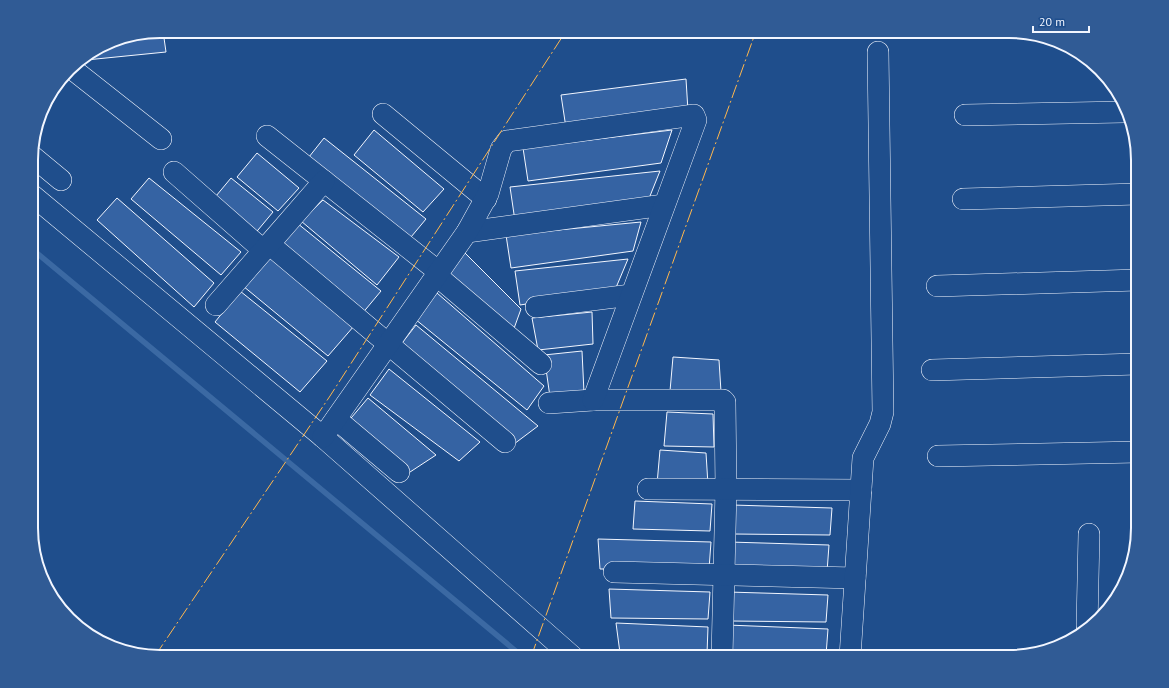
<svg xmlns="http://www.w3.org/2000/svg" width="1169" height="688" font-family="'PT Sans',sans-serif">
	<rect width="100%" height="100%" fill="#1f4e8c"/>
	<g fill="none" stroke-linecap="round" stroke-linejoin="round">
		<polyline stroke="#3b69a3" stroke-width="5.5" points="32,249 523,657"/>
	</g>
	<g fill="#3563a3" stroke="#f2f6ff">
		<polygon points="163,31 166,52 86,60 85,57 111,41"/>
		<polygon points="686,79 688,111 566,128 561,95"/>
		<polygon points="374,130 444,189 423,212 354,155"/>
		<polygon points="672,130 661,163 528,181 523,148"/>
		<polygon points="324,138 426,219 406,243 305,162"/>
		<polygon points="257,153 299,188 278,211 237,177"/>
		<polygon points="660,171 648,201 515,221 510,187"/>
		<polygon points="149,178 241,252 221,275 131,199"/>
		<polygon points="231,178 273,212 253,236 211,202"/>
		<polygon points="117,198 214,283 194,307 97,220"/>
		<polygon points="323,200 399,257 377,285 301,221"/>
		<polygon points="641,222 633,251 511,268 506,235"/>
		<polygon points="297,223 381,291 361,315 275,244"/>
		<polygon points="464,252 521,309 512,334 445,277"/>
		<polygon points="268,256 354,326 328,356 243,286"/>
		<polygon points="628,259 615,290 520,305 515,271"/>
		<polygon points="240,291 327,361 300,392 215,322"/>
		<polygon points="437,293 544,386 527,410 415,319"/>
		<polygon points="592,312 593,344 538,350 532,318"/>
		<polygon points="416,325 538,426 514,444 399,347"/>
		<polygon points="582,351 584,393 550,397 544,355"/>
		<polygon points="673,357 719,360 721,392 670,391"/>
		<polygon points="389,369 480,442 459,461 370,395"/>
		<polygon points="368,398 436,455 407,474 346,424"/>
		<polygon points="667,412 713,414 714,447 664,446"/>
		<polygon points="660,450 706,453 708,485 657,484"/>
		<polygon points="635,501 712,504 710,531 633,529"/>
		<polygon points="732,505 832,508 830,535 733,534"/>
		<polygon points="598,539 711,542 709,569 600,569"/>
		<polygon points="729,542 829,545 827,572 730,571"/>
		<polygon points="609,589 710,592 708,619 611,618"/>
		<polygon points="728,592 828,595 826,622 730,621"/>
		<polygon points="616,623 708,627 707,654 620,653"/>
		<polygon points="727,625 828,629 826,655 729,654"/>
	</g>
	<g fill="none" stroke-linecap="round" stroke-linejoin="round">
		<g stroke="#f2f6ff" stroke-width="22">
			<g id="minor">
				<polyline points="71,68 161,139"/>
				<polyline points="383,114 486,199"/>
				<polyline points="965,115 1124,112"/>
				<polyline points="267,136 439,272"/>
				<polyline points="32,156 61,180"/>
				<polyline points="174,172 263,250"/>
				<polyline points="32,195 323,437 573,657"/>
				<polyline points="963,199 1138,194"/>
				<polyline points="467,232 664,205"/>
				<polyline points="269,244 505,442"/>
				<polyline points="436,275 541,364"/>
				<polyline points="937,286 1138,280"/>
				<polyline points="216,305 324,181"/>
				<polyline points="536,307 631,295"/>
				<polyline points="932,370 1138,364"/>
				<polyline points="549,403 593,400 723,400 725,402 726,489 722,657"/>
				<polyline points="336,419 399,472"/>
				<polyline points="323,437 467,232 488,194 501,149 507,141 694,115 696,120 593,400"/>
				<polyline points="938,456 1138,452"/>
				<polyline points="648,489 861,490"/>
				<polyline points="614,572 855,578"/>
				<polyline points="1087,626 1089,534"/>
				<polyline points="850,657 863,458 880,424 883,412 878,52"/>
			</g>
		</g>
		<use href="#minor" stroke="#1f4e8c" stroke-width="21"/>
		<g stroke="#ffb74d" stroke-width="1" stroke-dasharray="14 3 2 3" stroke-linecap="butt">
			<polyline points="155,656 330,396 566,31"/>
			<polyline points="531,657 756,31"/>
		</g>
	</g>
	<path d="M0 0H1169V688H0ZM160 38H1009A122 122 0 0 1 1131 160V528A122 122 0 0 1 1009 650H160A122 122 0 0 1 38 528V160A122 122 0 0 1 160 38Z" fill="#305b95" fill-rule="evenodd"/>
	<path fill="none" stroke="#f2f6ff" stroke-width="2" d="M160 38H1009A122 122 0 0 1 1131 160V528A122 122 0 0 1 1009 650H160A122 122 0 0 1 38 528V160A122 122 0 0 1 160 38Z"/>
	<path d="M1033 26v6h56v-6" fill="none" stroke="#f2f6ff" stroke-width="2"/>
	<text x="1039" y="26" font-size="12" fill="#f2f6ff" stroke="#1f4e8c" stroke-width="3" paint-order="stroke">20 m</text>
</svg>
